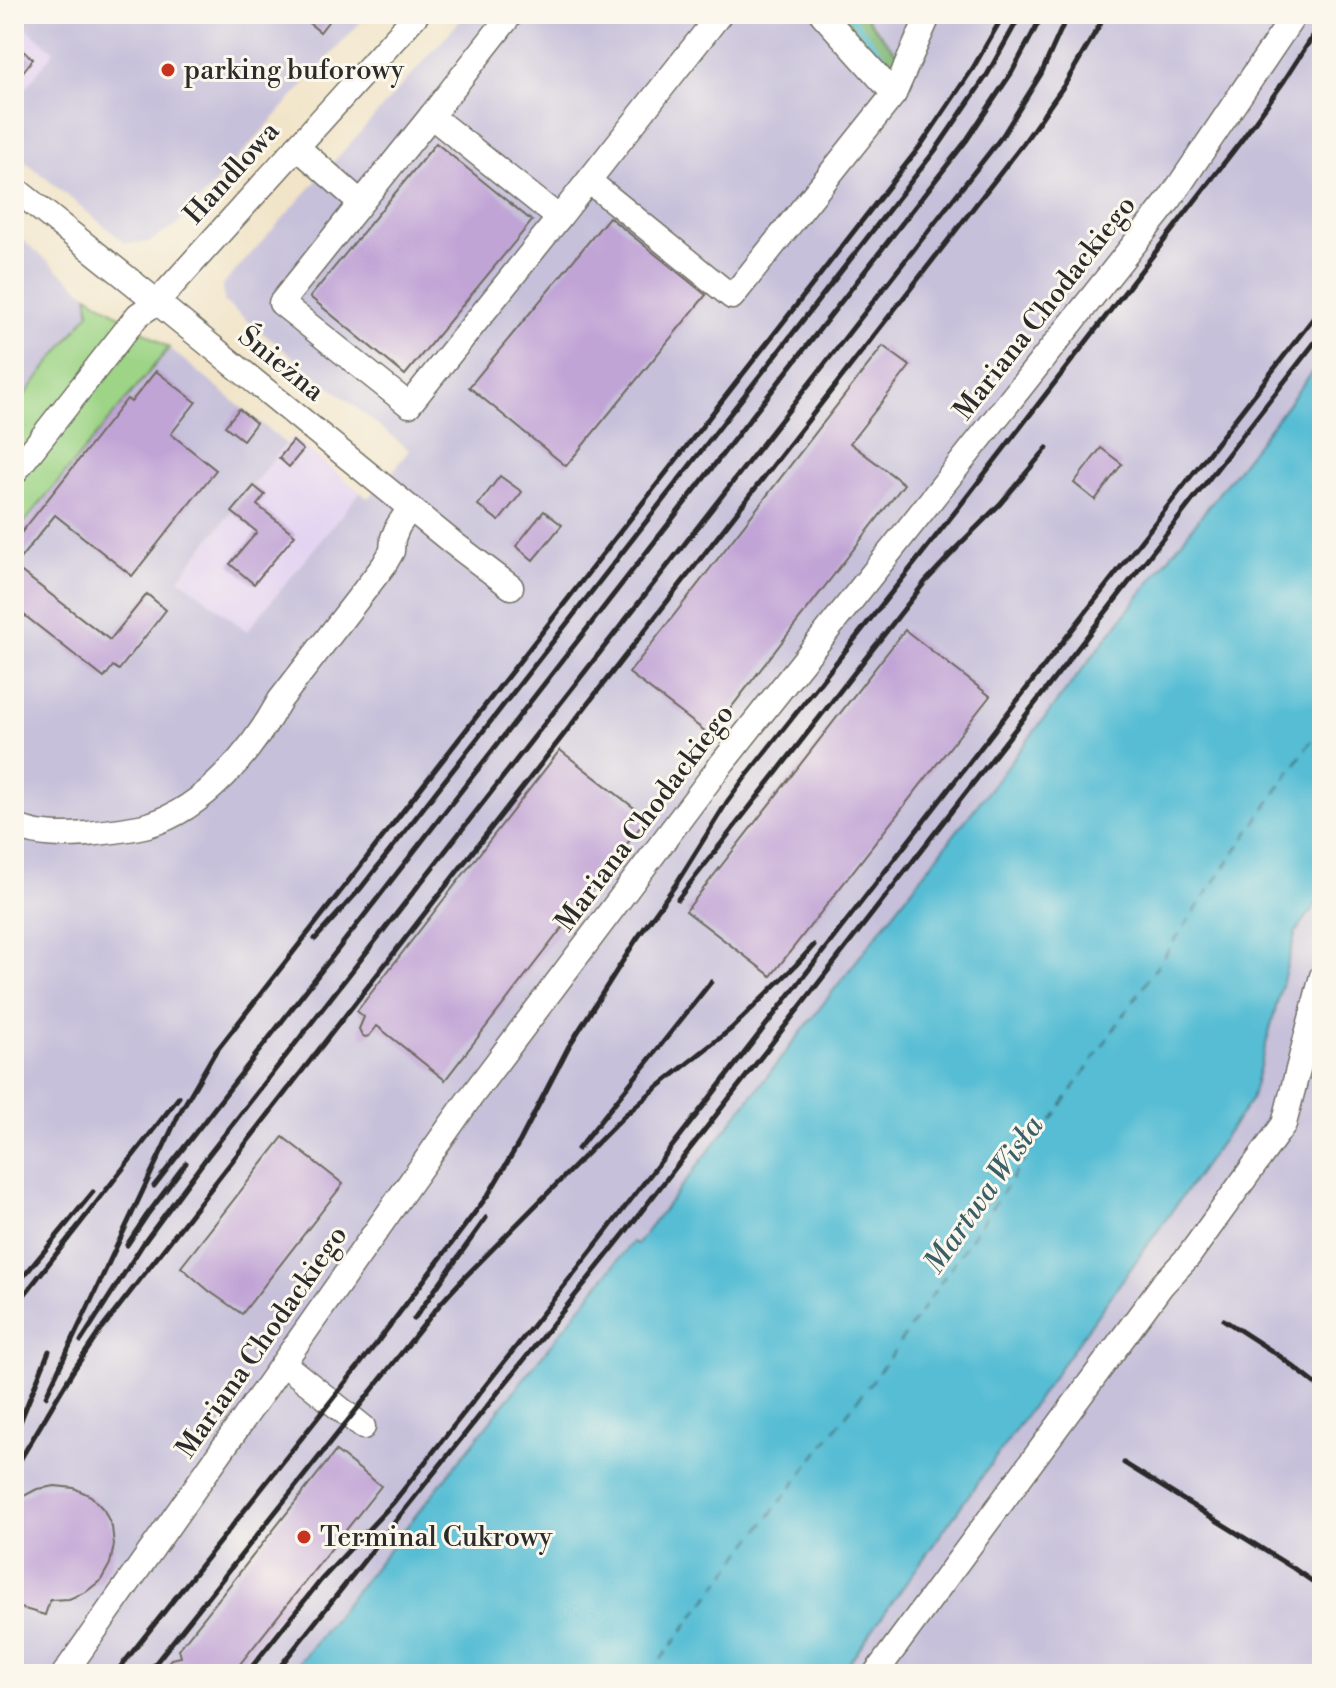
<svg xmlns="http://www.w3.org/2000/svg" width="1336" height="1688" font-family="'Libre Bodoni',serif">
	<rect width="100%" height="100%" fill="#fbf7ec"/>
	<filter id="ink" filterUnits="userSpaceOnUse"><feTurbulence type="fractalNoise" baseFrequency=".0125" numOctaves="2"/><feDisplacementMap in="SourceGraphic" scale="16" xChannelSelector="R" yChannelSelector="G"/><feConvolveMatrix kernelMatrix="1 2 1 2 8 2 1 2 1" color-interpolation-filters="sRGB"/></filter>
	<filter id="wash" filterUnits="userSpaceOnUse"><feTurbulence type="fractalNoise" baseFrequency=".006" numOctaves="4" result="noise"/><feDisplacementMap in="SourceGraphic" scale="32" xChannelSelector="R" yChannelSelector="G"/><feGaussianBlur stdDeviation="1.8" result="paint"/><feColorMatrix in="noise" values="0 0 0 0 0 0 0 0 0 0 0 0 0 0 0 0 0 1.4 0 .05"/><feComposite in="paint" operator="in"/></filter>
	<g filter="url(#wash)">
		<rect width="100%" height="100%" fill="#f1e4c8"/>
		<g fill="#e3d3f2">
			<polygon points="14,18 55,51 14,103"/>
			<polygon points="292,437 360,492 247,631 179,579"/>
		</g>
		<g fill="#c6c0da">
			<polygon points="14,14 368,14 177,225 150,242 125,243 14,152 14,103 54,51 14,18"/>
			<polygon points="466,14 1322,14 1322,360 636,1245 632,1242 290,1674 14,1674 14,535 169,348 286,444 179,578 247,631 360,492 368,498 397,466 409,450 224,302 223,285"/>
			<polygon points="14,233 88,295 89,313 14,409"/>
			<polygon points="1322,896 1322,1674 841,1674 1251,1100 1296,932"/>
		</g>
		<polygon fill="#9dd486" stroke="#648058" stroke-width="2" points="88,295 169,348 14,535 14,409 89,313"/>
		<polygon fill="#7eb673" stroke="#54704f" stroke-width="2" points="830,14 863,14 901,58 885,75"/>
		<polygon fill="#57bdd4" stroke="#417480" stroke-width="2" points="1322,360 1322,896 1296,932 1251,1100 841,1674 290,1674 632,1242 637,1244"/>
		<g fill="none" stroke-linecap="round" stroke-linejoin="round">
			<polyline stroke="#57bdd4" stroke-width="5" points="848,14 886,59"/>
			<polyline stroke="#3a5e66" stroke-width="2" stroke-dasharray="10 8" stroke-linecap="butt" points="650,1674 887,1361 1322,725"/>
		</g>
		<g id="blocks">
			<g fill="#c1a4d6">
				<polygon points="298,14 334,14 320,32"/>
				<polygon points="14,44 33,59 14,83"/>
				<polygon points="436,143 532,221 405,375 310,297"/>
				<polygon points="609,217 706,295 566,466 469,387"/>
				<polygon points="883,346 910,366 850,443 904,484 710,735 629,673"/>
				<polygon points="156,371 196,402 171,434 216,470 132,576 55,515 14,566 110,640 147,594 166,610 119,670 113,666 104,678 14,607 14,542 127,399 131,402"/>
				<polygon points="239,409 256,423 243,440 225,426"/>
				<polygon points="293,441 303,450 289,467 279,458"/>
				<polygon points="1101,448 1122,464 1095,500 1074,483"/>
				<polygon points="500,476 522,492 499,521 478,505"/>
				<polygon points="254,486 265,495 257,505 295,535 254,584 230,564 257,532 232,512"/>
				<polygon points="544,511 562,525 533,560 516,546"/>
				<polygon points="905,630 990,696 771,976 686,911"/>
				<polygon points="560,750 647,818 445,1080 377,1026 369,1036 365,1037 362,1035 359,1029 364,1017 357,1011"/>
				<polygon points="283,1137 343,1184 242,1314 209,1291 181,1267"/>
				<polygon points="336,1451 381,1486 232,1674 159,1674 171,1659 181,1657 179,1649"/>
				<polygon points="55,1486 74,1488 91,1496 104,1510 112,1527 114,1545 110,1564 101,1580 86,1592 69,1599 50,1600 45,1615 14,1606 14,1505 20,1498 37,1489"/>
			</g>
		</g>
	</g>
	<g filter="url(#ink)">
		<use href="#blocks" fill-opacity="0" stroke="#706c62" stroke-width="2"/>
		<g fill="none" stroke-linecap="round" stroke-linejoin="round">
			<g stroke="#706c62" stroke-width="27">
				<g id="minor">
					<polyline points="894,94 929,14"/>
					<polyline points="431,116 511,14"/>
					<polyline points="297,147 361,203 431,116 559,218 409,405 281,303 361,203"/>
					<polyline points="589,181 732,297 894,94 822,14"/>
					<polyline points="14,188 157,302 453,543 511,587"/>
					<polyline points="559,218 720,14"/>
					<polyline points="14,473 138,315 157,302 417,14"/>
					<path d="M14 825C34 836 64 836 87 834 107 832 128 830 148 825 205 809 253 749 280 700L384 565 392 551 393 538 398 526 410 508"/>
					<polyline points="284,1364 363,1427"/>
					<polyline points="64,1674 467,1102 723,762 1170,199 1295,14"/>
					<polyline points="875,1674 1162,1285 1188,1257 1284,1124 1322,976"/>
				</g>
			</g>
			<use href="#minor" stroke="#fff" stroke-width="24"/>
			<g stroke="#2b2b2b" stroke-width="5">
				<polyline points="949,555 1000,504 1047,448"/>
				<polyline points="678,899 925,582 957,548"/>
				<polyline points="315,939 361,888 937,148 987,75 1021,14"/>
				<polyline points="578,1149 711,982"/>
				<polyline points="154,1186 966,141 1012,72 1043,14"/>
				<polyline points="127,1245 147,1215 186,1163"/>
				<polyline points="14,1288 93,1192"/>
				<polyline points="14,1308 179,1097"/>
				<polyline points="414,1319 486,1218"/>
				<polyline points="1224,1320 1281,1357 1322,1389"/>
				<polyline points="81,1341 143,1244 207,1157 1003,135 1041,74 1068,14"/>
				<polyline points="46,1396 179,1114 214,1054 921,145 973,68 1004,14"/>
				<polyline points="14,1437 49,1351"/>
				<polyline points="1124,1463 1293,1568 1322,1588"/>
				<polyline points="14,1470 73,1371 100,1331 1023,144 1065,84 1106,14"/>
				<polyline points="115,1674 376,1344 488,1195 520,1141 569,1046 636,940 676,884 727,802 744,779 959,507 1241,141 1284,81 1322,22"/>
				<polyline points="147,1674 441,1303 463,1279 623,1117 654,1090 731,1029 796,965 814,945"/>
				<polyline points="246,1674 321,1580 393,1503 571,1277 1322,307"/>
				<polyline points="274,1674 624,1234 1322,333"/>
			</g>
		</g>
	</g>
	<g fill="#c8321e" stroke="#fbf7ec" stroke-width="3">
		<circle cx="168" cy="70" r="8"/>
		<circle cx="304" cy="1537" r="8"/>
	</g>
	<g text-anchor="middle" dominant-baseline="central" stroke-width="6" stroke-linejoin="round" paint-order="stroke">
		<g font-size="28" fill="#2b2b2b" stroke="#fbf7ec" text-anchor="start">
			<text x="184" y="70">parking buforowy</text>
			<text x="320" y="1537">Terminal Cukrowy</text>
		</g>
		<g font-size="28" fill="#2b2b2b" stroke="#fbf7ec">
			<text transform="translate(232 173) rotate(-48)">Handlowa</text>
			<text transform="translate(1045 308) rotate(-52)">Mariana Chodackiego</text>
			<text transform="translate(281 364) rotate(39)">Śnieżna</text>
			<text transform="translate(645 818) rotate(-53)">Mariana Chodackiego</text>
			<text transform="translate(262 1342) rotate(-55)">Mariana Chodackiego</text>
		</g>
		<g font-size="30" font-style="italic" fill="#3a5e66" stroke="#fbf7ec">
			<text transform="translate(984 1195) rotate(-55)">Martwa Wisła</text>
		</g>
	</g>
	<rect width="1336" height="1688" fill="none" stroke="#fbf7ec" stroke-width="48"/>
</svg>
